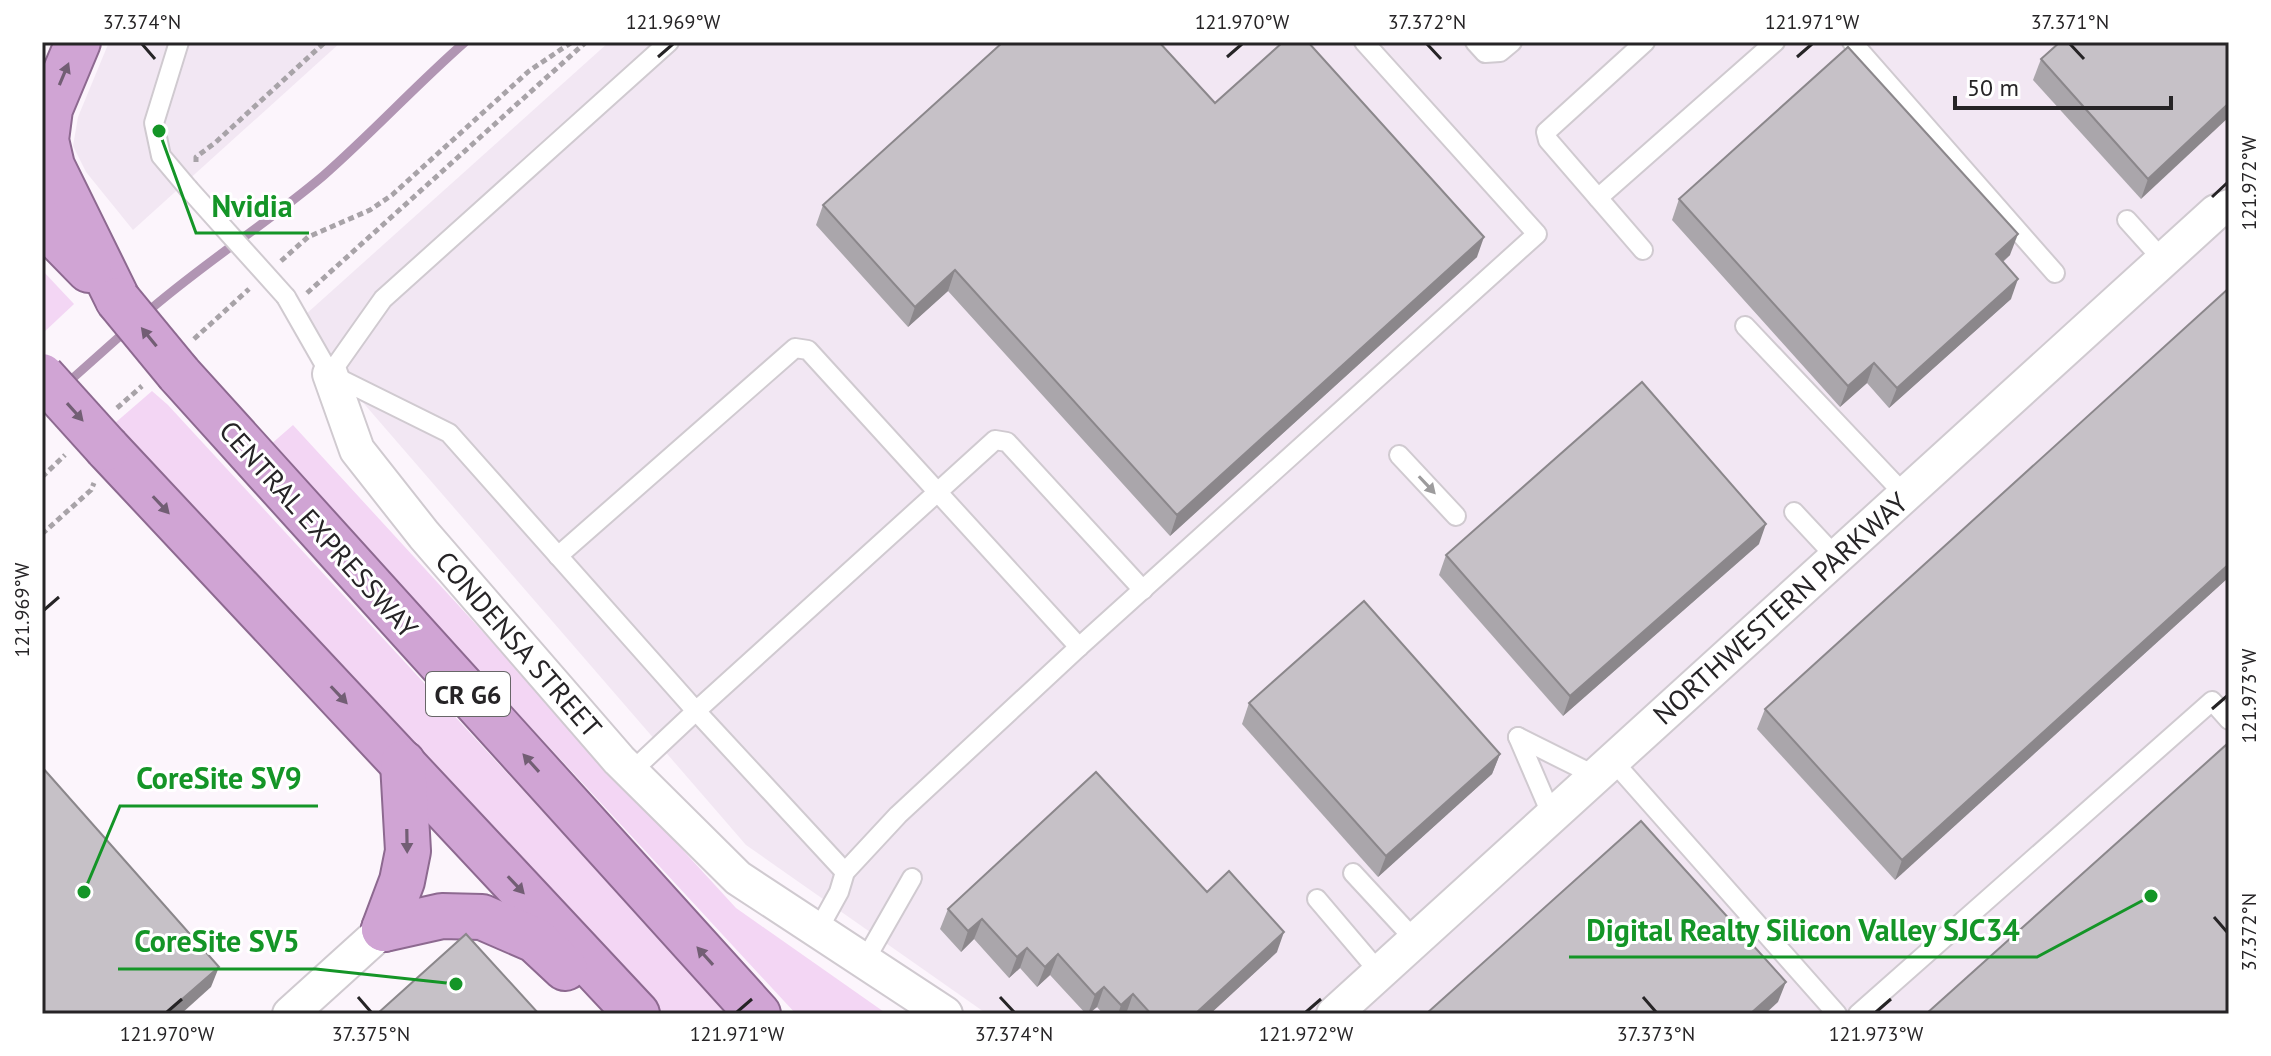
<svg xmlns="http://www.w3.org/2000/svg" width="2271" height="1056" font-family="'PT Sans',sans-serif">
	<rect width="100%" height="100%" fill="#fcf5fc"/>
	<g fill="#f2e7f3">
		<polygon points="109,42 341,42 133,230 86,172 73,146 78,117"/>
		<polygon points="609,42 2229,42 2229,1014 987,1014 746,845 295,324"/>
	</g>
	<g fill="#f3d6f4">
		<polygon points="42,270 74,304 42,334"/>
		<polygon points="152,391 168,405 729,1014 661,1014 115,423"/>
		<polygon points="293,425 736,908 887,1014 796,1014 270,445"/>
	</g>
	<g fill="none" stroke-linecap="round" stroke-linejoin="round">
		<g stroke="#b195b3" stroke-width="9">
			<path d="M145 314C202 264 265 225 323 176 372 133 416 85 465 42"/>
			<polyline points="64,386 128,329"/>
		</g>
		<g stroke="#d0cad0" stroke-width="22">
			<g id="service">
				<polyline points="179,42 154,123 161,156 188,188"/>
				<polyline points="1475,42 1485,53 1500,52 1512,42"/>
				<polyline points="1852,42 2055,273"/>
				<polyline points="1598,198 1775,42"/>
				<polyline points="2127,220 2163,260"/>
				<polyline points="1643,250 1548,140 1546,132 1645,42"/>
				<polyline points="286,297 330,374"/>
				<polyline points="1745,326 1905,495"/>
				<polyline points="330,374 383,299 669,42"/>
				<polyline points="332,375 449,433 696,711 995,440 1007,442 1143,590"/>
				<polyline points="1399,455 1456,516"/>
				<polyline points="1794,512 1836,557"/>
				<polyline points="558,556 795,348 808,350 1079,647"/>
				<polyline points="1518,737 1596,776"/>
				<polyline points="1518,737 1552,816"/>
				<polyline points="1613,761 1837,1014"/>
				<polyline points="631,772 696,711 845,872"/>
				<polyline points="1353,873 1415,940"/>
				<polyline points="1317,899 1379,972"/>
				<polyline points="818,930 839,892 845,872 898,815 1079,647 1537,234 1364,42"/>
				<polyline points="864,962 912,878"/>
				<polyline points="1858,1014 2212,701 2229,720"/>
			</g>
		</g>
		<g stroke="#d0cad0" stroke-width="38">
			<g id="minor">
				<polyline points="330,374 357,450 424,535 619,760 738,878 945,1014"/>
				<polyline points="290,1014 384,929"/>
				<polyline points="1334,1014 2216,212 2229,207"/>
			</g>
		</g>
		<g stroke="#8d6990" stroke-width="48">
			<g id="trunk">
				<polyline points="78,42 50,109 46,140 52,166 118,300"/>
				<polyline points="42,222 89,270"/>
				<polyline points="179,374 758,1014"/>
				<polyline points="107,448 637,1014"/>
				<polyline points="384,929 442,916 482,917 535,940 565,968"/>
				<polyline points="384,929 402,881 408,851 403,763"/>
			</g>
		</g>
		<g stroke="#a8a3a8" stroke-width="5" stroke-dasharray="6 4" stroke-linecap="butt">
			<polyline points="196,162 196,157 216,142 325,42"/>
			<polyline points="281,261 308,237 370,210 392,195 529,71 572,42"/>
			<polyline points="307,293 586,42"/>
			<polyline points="194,339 249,289"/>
			<polyline points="117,408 142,386"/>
			<polyline points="42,477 65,455"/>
			<polyline points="42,534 91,490 94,483"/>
		</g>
		<use href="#service" stroke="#fff" stroke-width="18"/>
		<use href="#minor" stroke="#fff" stroke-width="34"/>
		<use href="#trunk" stroke="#d0a4d4" stroke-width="44"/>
		<g stroke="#d0cad0" stroke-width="22" stroke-linecap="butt">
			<polyline id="service-bridge" points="188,188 286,297"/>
		</g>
		<g stroke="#8d6990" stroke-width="48" stroke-linecap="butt">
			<g id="trunk-bridge">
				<polyline points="118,300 179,374"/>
				<polyline points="42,376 107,448"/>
			</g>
		</g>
		<use href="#service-bridge" stroke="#fff" stroke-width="18"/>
		<use href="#trunk-bridge" stroke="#d0a4d4" stroke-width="44"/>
	</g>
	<g fill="#aaa6ab">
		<polygon points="2229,42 2141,199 2033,80 2041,59"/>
		<polygon points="1215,103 1477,257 1170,536 948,291 908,327 816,225 823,205"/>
		<polygon points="1679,199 2010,255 2003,262 2011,299 1889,408 1867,383 1840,407 1672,220"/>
		<polygon points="2229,288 2229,577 1895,880 1757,729 1765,709"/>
		<polygon points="1759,544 1563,716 1439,575 1446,555"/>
		<polygon points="1249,703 1500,754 1492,774 1378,877 1242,724"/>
		<polygon points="1207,892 1277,952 1210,1014 1103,1014 1097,1007 1089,1014 1086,1014 1050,975 1037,987 1020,968 1009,978 974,939 961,952 940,929 948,909"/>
	</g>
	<g fill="#8b878b">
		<polygon points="2229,103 2229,117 2141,199 2148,179"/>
		<polygon points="2018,234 2010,255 1988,274 1996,254"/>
		<polygon points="1484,237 1477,257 1170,536 1177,515"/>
		<polygon points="955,270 948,291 908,327 915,307"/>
		<polygon points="2018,279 2011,299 1889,408 1897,388"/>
		<polygon points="1874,363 1867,383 1840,407 1848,386"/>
		<polygon points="1766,524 1759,544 1563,716 1570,696"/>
		<polygon points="2229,564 2229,577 1895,880 1902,860"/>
		<polygon points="1500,754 1492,774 1378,877 1386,856"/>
		<polygon points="982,919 974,939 961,952 968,931"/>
		<polygon points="1284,932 1277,952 1210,1014 1195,1014"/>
		<polygon points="1027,948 1020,968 1009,978 1017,957"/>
		<polygon points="1058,954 1050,975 1037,987 1045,967"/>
		<polygon points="219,967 211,987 181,1014 165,1014"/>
		<polygon points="1786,982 1778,1002 1765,1014 1750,1014"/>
		<polygon points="1104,987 1097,1007 1088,1014 1095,995"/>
		<polygon points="1133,994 1126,1014 1118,1014 1121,1005"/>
	</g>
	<g fill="#c6c1c7" stroke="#8b878b" stroke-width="2">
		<polygon points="1003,42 1159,42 1215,103 1283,42 1308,42 1484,237 1177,515 955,270 915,307 823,205"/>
		<polygon points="2060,42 2229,42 2229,103 2148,179 2041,59"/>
		<polygon points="1848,47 2018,234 1996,254 2018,279 1897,388 1874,363 1848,386 1679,199"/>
		<polygon points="2229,288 2229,564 1902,860 1765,709"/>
		<polygon points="1642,382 1766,524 1570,696 1446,555"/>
		<polygon points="1364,601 1500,754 1386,856 1249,703"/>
		<polygon points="2226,745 2229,748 2229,1014 1926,1014"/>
		<polygon points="42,767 219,967 165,1014 42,1014"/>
		<polygon points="1096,772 1207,892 1229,871 1284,932 1195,1014 1151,1014 1133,994 1121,1005 1104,987 1095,995 1058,954 1045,967 1027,948 1017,957 982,919 968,931 948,909"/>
		<polygon points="1641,821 1786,982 1750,1014 1426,1014"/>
		<polygon points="466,934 539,1014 377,1014"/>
	</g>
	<defs><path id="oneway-solid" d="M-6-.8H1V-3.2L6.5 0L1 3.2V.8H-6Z" transform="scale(2)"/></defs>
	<g fill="#725e74">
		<use href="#oneway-solid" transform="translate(64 74) rotate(-67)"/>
		<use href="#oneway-solid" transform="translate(149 337) rotate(-129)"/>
		<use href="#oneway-solid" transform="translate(75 412) rotate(48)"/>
		<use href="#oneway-solid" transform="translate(161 505) rotate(47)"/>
		<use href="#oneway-solid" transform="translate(339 695) rotate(47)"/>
		<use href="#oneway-solid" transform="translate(531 763) rotate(-132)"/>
		<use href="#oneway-solid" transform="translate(407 841) rotate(89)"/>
		<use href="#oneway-solid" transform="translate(516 885) rotate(47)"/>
		<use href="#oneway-solid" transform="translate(705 956) rotate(-132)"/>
	</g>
	<use fill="#9d9c9d" href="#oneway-solid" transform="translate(1427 485) rotate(47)"/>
	<path fill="none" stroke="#262426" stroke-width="3" d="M142 44 155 59M1427 44 1441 59M2070 44 2084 59M658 57 673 44M1227 57 1242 44M1797 57 1812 44M2212 197 2227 183M44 610 59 597M2212 709 2227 696M2214 917 2227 932M358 997 371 1012M1000 997 1014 1012M1643 997 1656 1012M167 1012 182 999M737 1012 752 999M1306 1012 1321 999M1876 1012 1891 999"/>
	<g text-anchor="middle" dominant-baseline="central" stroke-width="6" stroke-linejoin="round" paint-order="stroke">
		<rect fill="#fff" stroke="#676667" stroke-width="2" x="426" y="672" width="84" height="44" rx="6"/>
		<g font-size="26" font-weight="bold" fill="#262426">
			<text x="468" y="694">CR G6</text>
		</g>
		<g font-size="28" fill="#262426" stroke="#fff">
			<text transform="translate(319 529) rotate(48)">CENTRAL EXPRESSWAY</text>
			<text transform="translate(1780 608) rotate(-42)">NORTHWESTERN PARKWAY</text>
			<text transform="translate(519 644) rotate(49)">CONDENSA STREET</text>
		</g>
	</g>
	<path fill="none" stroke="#149527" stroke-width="3" d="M159 131L196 233H309M84 892L120 806H318M2151 896L2037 957H1569M456 984L316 969H118"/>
	<g fill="#149527" stroke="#fff" stroke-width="3">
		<circle cx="159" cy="131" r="8"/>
		<circle cx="84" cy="892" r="8"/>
		<circle cx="2151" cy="896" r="8"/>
		<circle cx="456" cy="984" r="8"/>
	</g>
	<g font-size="30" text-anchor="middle" font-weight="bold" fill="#149527" stroke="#fff" stroke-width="6" stroke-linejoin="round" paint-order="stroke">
		<text x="252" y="217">Nvidia</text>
		<text x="219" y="789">CoreSite SV9</text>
		<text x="1803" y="941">Digital Realty Silicon Valley SJC34</text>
		<text x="217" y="952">CoreSite SV5</text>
	</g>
	<rect width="2271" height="1056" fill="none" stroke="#ffffff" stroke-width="88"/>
	<path d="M1955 96v12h216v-12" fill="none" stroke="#262426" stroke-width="4"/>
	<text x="1967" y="96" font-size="24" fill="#262426" stroke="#ffffff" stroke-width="6" paint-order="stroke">50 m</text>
	<rect x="44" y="44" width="2183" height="968" fill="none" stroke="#262426" stroke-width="3"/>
	<g font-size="20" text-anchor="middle" fill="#262426">
		<text x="142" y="29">37.374°N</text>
		<text x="673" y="29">121.969°W</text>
		<text x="1242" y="29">121.970°W</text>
		<text x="1427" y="29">37.372°N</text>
		<text x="1812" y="29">121.971°W</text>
		<text x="2070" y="29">37.371°N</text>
		<text transform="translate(2249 183) rotate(-90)" y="7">121.972°W</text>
		<text transform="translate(22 610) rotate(-90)" y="7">121.969°W</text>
		<text transform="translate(2249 696) rotate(-90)" y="7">121.973°W</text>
		<text transform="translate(2249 932) rotate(-90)" y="7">37.372°N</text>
		<text x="167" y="1041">121.970°W</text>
		<text x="371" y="1041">37.375°N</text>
		<text x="737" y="1041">121.971°W</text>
		<text x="1014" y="1041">37.374°N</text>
		<text x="1306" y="1041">121.972°W</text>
		<text x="1656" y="1041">37.373°N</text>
		<text x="1876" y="1041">121.973°W</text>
	</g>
</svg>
